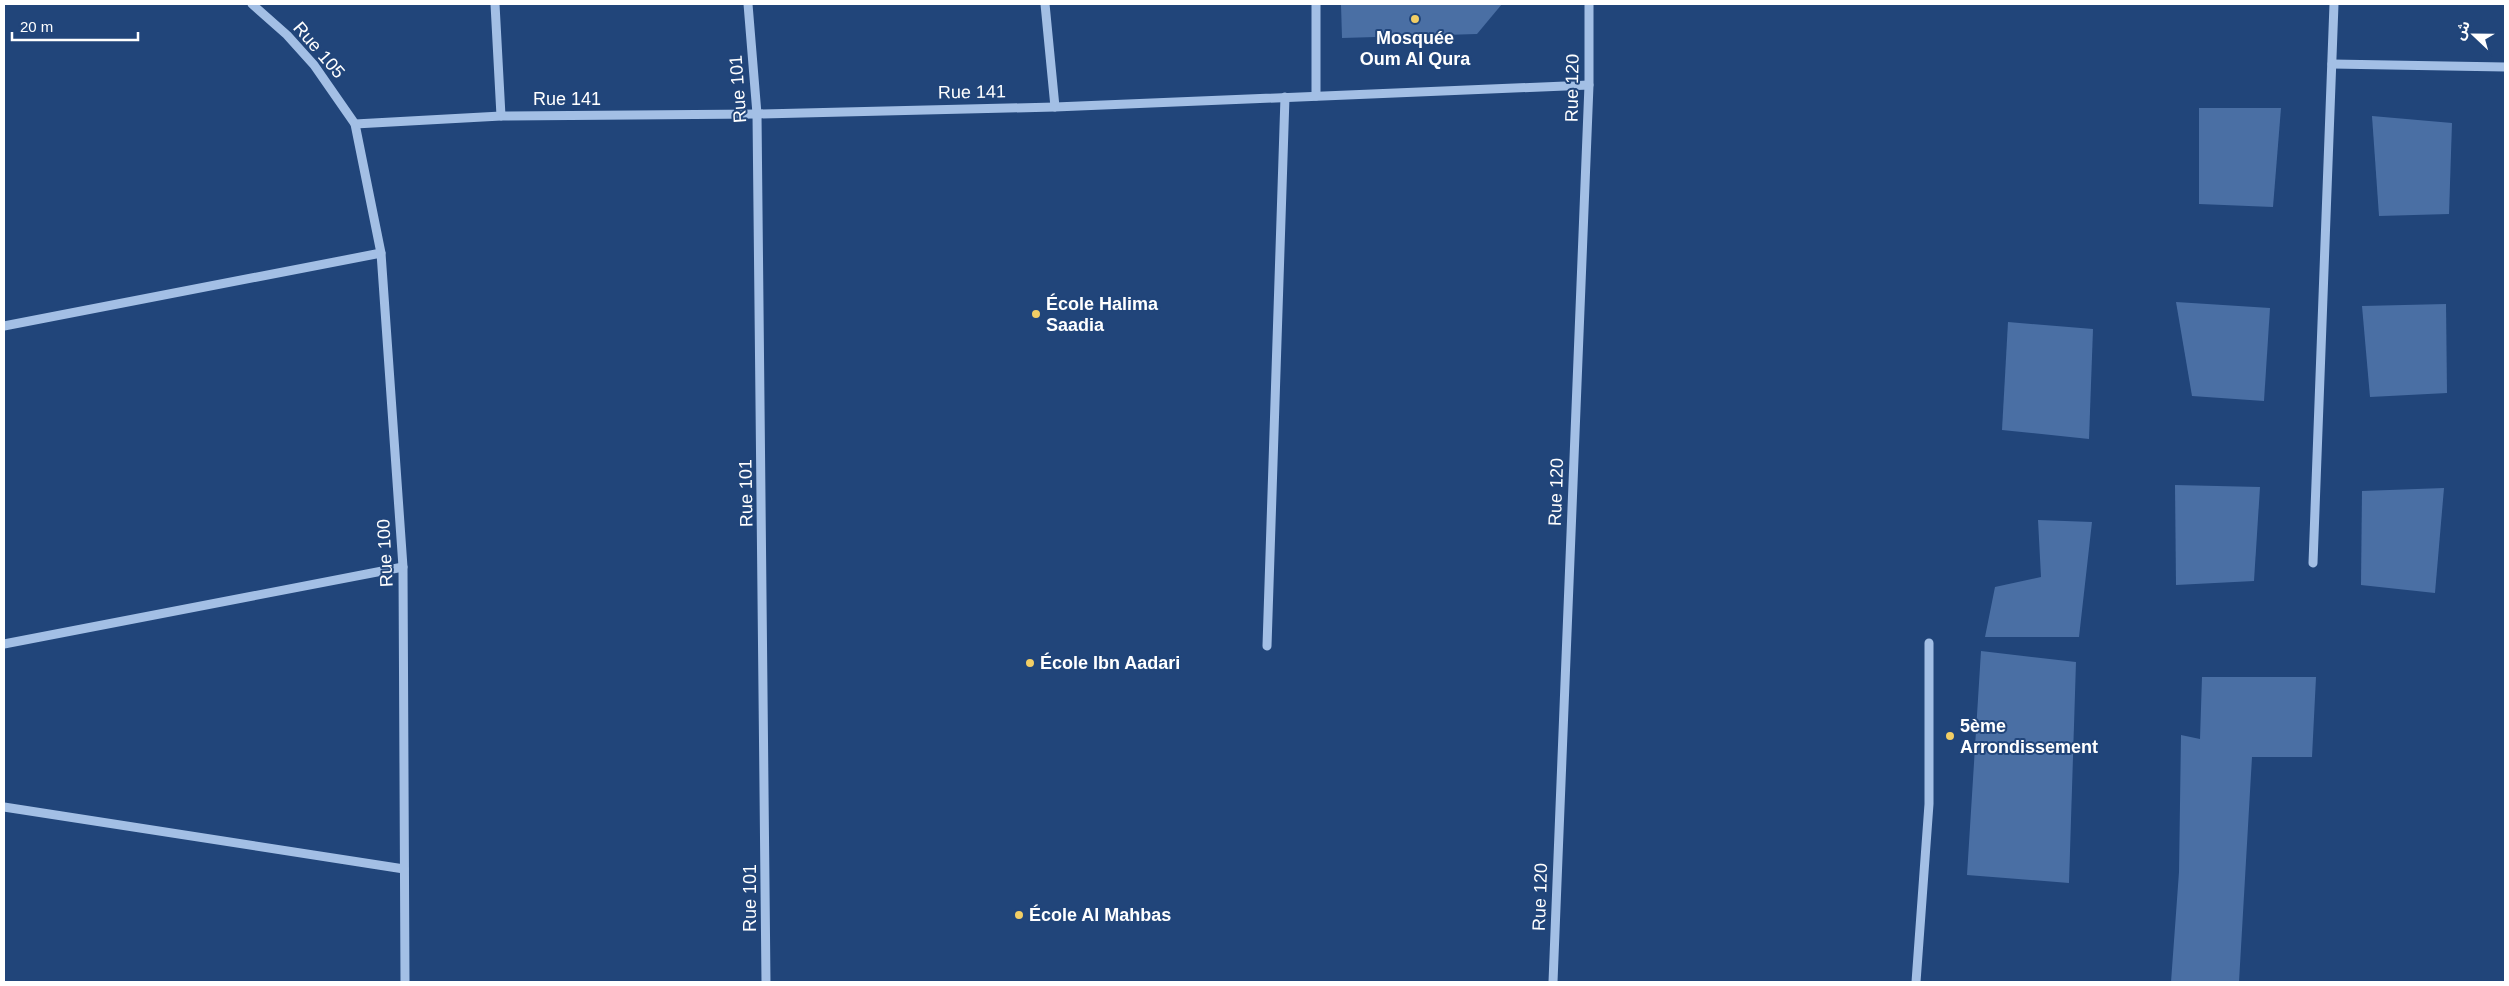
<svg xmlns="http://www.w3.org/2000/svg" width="2509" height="986" font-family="Arial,'Noto Sans Arabic',sans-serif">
	<rect width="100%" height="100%" fill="#21457a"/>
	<g fill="#4a6fa4">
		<polygon points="1341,4 1502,4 1477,34 1342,38"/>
		<polygon points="2199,108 2281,108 2273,207 2199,204"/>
		<polygon points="2372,116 2452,123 2449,214 2379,216"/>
		<polygon points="2176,302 2270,308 2264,401 2192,396"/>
		<polygon points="2446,304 2447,393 2370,397 2362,306"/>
		<polygon points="2008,322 2093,329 2089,439 2002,430"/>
		<polygon points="2175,485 2260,487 2254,581 2176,585"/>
		<polygon points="2444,488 2435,593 2361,585 2362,491"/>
		<polygon points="2038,520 2092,522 2079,637 1985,637 1995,587 2041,577"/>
		<polygon points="1981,651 2076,662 2069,883 1967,875"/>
		<polygon points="2202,677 2316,677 2312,757 2252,757 2239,982 2171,982 2179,872 2181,735 2200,739"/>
	</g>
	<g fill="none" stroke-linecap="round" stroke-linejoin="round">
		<g stroke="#a3bfe5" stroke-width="9">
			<polyline points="252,4 287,35 314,65 355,124 381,253 403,567 405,982"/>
			<polyline points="495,4 501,116"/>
			<polyline points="748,4 757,114 766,982"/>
			<polyline points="1045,4 1055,107"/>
			<polyline points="2332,64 2505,67"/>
			<polyline points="1316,96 1316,4"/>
			<polyline points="355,124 501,116 757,114 1055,107 1589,85"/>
			<polyline points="4,326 381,253"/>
			<polyline points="2313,563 2334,4"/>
			<polyline points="4,644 403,567"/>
			<polyline points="1267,646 1285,97"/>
			<polyline points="4,807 404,869"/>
			<polyline points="1553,982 1589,85 1589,4"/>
			<polyline points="1916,982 1929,804 1929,643"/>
		</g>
	</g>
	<g fill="#f2ce65" stroke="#21457a" stroke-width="2">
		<circle cx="1415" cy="19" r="5"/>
		<circle cx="1036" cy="314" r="5"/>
		<circle cx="1030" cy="663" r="5"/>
		<circle cx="1950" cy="736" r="5"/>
		<circle cx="1019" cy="915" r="5"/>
	</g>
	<g text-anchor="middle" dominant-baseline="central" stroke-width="4" stroke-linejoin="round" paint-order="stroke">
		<g font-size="18" font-weight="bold" fill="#fff" stroke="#21457a" text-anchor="start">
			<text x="1415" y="38" text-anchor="middle">Mosquée<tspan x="1415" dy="21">Oum Al Qura</tspan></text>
			<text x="1046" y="304">École Halima<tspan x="1046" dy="21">Saadia</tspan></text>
			<text x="1040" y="663">École Ibn Aadari</text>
			<text x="1960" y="726">5ème<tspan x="1960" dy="21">Arrondissement</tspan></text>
			<text x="1029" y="915">École Al Mahbas</text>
		</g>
		<g font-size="18" fill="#fff" stroke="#21457a">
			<text transform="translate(319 50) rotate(49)">Rue 105</text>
			<text transform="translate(1572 88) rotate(-89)">Rue 120</text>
			<text transform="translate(738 89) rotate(-94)">Rue 101</text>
			<text transform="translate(972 92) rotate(-1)">Rue 141</text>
			<text x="567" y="99">Rue 141</text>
			<text transform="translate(1556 492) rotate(-88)">Rue 120</text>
			<text transform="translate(746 493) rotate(-91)">Rue 101</text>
			<text transform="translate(385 553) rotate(-93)">Rue 100</text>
			<text transform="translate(1540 897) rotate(-88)">Rue 120</text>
			<text transform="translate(750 898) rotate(-90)">Rue 101</text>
		</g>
	</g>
	<rect width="2509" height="986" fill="none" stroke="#ffffff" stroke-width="10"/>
	<g transform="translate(2474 35) rotate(292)" stroke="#21457a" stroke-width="4" paint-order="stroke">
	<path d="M0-4L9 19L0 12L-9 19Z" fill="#ffffff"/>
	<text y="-8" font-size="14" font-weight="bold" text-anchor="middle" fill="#ffffff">ش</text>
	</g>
	<path d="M12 32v8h126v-8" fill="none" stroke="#ffffff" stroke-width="2.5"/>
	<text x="20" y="32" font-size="15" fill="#ffffff" stroke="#21457a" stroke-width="4" paint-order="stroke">20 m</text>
</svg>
